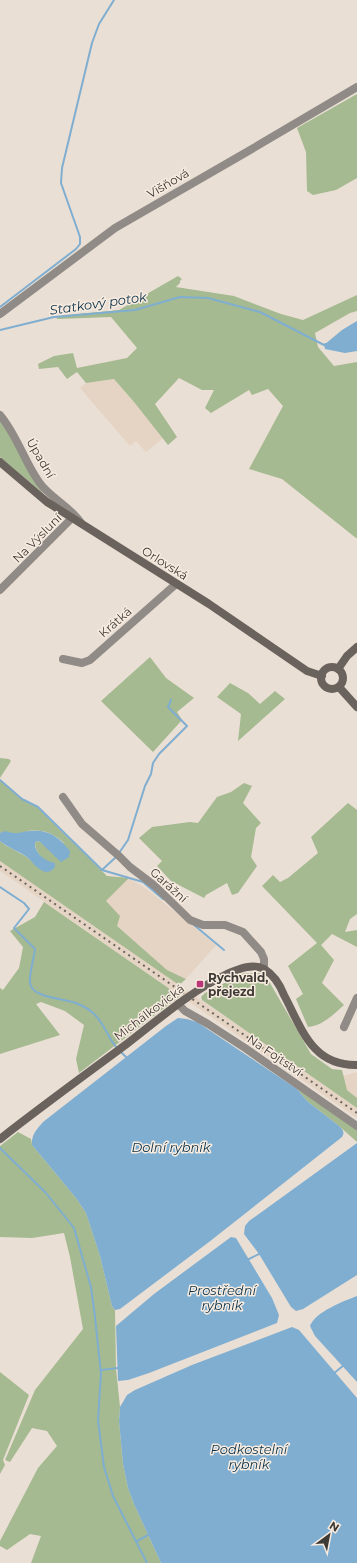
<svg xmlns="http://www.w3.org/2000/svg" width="357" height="1563" font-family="Montserrat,sans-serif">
	<rect width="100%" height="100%" fill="#eadfd4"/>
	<g fill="#e5d4c4">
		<polygon points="114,379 134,402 163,438 146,452 136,441 130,446 80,388 86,383"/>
		<polygon points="0,861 357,1108 357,1118 0,871"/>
		<polygon points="129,878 148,890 216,945 186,979 167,970 117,926 106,901"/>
		<polygon points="357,1072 357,1098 347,1090 343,1076"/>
	</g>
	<g fill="#a5ba90">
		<polygon points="357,94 357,178 336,190 313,195 307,191 306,152 297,128"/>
		<polygon points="178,276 182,279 180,281 180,283 176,287 234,296 281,314 303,320 357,295 357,311 350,313 315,333 318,347 334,366 357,362 357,538 356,538 282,479 249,469 283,406 268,389 252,395 249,390 211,413 205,408 214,390 202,390 179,378 155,404 177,437 168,445 134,402 114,379 86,383 77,372 67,379 58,367 39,369 38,364 54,356 73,353 77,368 127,358 137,348 111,317 58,319 54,317 67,315 119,310"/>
		<polygon points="0,419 43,493 0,457"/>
		<polygon points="150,657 166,678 194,698 177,712 182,720 153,752 101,701"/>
		<polygon points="230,683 248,693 260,704 275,691 285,699 238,741 241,714 217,697"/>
		<polygon points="0,758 9,759 11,761 0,778"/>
		<path d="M0 780 21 798 38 808 107 876 129 878 106 901 120 916 117 926 167 970 186 979 179 985 0 861V841L5 845 27 857 40 869 49 862C41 859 35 851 35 842L39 841 46 847 64 843C53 833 43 829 28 831 25 832 22 834 19 834 12 835 7 831 0 833Z"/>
		<polygon points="244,783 252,786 243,803 261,823 256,828 251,857 257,866 238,893 232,895 227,883 206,895 204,898 171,881 157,866 162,861 139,838 152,827 190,822 198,823 217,797 231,792"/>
		<path d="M348 803 357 810V914L350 919 345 932 357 930V947L332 934 321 945 334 960 322 983 344 1005C333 1015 322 1026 308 1027L296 999 303 994 288 966 317 943 262 886 273 875 280 882 288 878 318 853 311 837Z"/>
		<polygon points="44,902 180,996 79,1073 76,1059 84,1025 65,1011 41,1002 36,1004 60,1035 0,1054 0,988 3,990 19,968 23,947 10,931 35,917"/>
		<polygon points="244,973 260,973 270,983 311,1054 332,1069 342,1070 347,1090 357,1098 357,1108 202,1000 201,997 205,993"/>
		<polygon points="297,1089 357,1130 357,1142 339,1126 307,1101"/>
		<polygon points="18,1132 31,1139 32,1145 76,1198 86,1213 100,1256 112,1306 115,1310 116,1369 120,1407 119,1421 123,1464 128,1488 134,1504 161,1563 31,1563 41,1536 30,1534 7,1550 0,1546 0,1541 38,1468 57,1446 47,1431 32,1428 10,1462 5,1460 35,1390 83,1329 70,1257 64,1233 32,1238 0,1237 0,1146"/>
		<polygon points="0,1372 29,1395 3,1460 5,1465 0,1474"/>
	</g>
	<g fill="#7faed1">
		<polygon points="357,321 357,351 345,353 325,349 324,345 342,330"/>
		<path d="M5 831C18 835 19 832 30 831 49 829 59 837 70 851L69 857 61 862 39 841 35 842C34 853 45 861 55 863V867C53 869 51 872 47 872 39 872 33 862 27 857 19 851 8 848 0 841V833Z"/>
		<path d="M178 1018 187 1019 197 1022 297 1089 307 1101 339 1126C343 1130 345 1132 342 1137L209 1242 120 1309 115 1310 112 1306 100 1256 86 1213 76 1198 32 1145C31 1135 37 1129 43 1122L166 1026Z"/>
		<polygon points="357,1143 357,1275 303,1309 296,1311 291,1307 259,1254 244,1234 245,1226 249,1221"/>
		<polygon points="231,1237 236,1238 272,1298 279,1315 277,1323 149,1373 128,1380 118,1381 116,1326 154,1294"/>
		<path d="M357 1296V1382L315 1336 310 1326C315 1312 344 1301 357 1296Z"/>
		<polygon points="292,1327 299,1330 357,1398 357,1563 161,1563 134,1504 128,1488 123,1464 119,1421 120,1407 127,1395 135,1390 192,1365"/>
	</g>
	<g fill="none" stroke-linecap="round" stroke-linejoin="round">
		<g stroke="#7faed1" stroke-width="2">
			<polyline points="0,307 76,249 80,244 80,237 61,183 62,168 92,43 99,24 114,0"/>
			<polyline points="0,330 54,317 135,310 180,297 208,298 260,312 324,345 326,344"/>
			<polyline points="0,780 22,799 38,807 102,870 143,882 163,899"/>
			<polyline points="119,853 128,840 145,786 151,774 153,763 159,754 187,726 168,707 171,700"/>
			<polyline points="102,870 116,857"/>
			<path d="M0 887 24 903 29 909 14 928 35 949C34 958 29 974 30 983 32 999 67 998 78 1004 83 1006 90 1010 94 1014 105 1024 108 1039 118 1049"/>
			<polyline points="194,925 224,950"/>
			<polyline points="121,1052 128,1059"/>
			<polyline points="0,1148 46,1193 74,1228 91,1287 95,1317 101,1374 98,1420 104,1467 113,1496 147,1563"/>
			<polyline points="247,1260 261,1253"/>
			<polyline points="101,1370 118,1368"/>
			<polyline points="333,1374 344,1365"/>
			<polyline points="137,1541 150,1534"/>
		</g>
		<g stroke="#908b87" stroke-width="8">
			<polyline points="0,314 115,228 245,153 357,87"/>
			<path d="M0 415C17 435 24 461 39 482 50 498 70 506 81 523"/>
			<polyline points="0,590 72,518"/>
			<polyline points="63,659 82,663 90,660 176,584"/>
			<polyline points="63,797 82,824 119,856 130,867 155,886 190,920 203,925 225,925 243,932 261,952 264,959 264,969"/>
			<polyline points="178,1004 185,1011 208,1024 245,1048 357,1126"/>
			<polyline points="344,1027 357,998"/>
		</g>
		<g stroke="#6a635d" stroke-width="8">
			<polyline points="0,462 47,502 209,604 307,671 322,676"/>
			<circle cx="332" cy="678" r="11"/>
			<polyline points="338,669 347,656 357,647"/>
			<polyline points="339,687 357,707"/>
			<path d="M0 1139C42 1106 85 1075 128 1043 159 1019 191 991 227 974 239 969 252 963 264 969 274 975 280 985 284 995 302 1029 312 1066 357 1065"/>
		</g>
		<polyline stroke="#6a645e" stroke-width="2" stroke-dasharray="2 4" stroke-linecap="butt" points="0,866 357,1113"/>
	</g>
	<rect fill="#bb3678" stroke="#f8ece1" stroke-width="1.5" x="196" y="980" width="8" height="8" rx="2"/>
	<g text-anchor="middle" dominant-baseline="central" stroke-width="3" stroke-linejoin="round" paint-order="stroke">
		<g font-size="12" fill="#3e3a35" stroke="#f8ece1">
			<text transform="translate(168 183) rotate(-30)">Višňová</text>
			<text transform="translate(41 458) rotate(60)">Úpadní</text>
			<text transform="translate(37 538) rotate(-45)">Na Výsluní</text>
			<text transform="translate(165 563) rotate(32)">Orlovská</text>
			<text transform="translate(115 622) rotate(-41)">Krátká</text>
			<text transform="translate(169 885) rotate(42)">Garážní</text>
			<text transform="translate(149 1012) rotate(-37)">Michálkovická</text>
			<text transform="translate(275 1055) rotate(34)">Na Fojtství</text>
		</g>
		<g font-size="12" font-weight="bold" fill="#3e3a35" stroke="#f8ece1" text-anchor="start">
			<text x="208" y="977">Rychvald,<tspan x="208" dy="14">přejezd</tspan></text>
		</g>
		<g font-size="13" font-style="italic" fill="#093048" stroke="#f8ece1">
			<text transform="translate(98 303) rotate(-8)">Statkový potok</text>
			<text x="171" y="1147">Dolní rybník</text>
			<text x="222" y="1290">Prostřední<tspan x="222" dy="15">rybník</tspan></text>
			<text x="249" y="1449">Podkostelní<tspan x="249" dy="15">rybník</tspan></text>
		</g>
	</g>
	<g transform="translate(329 1535) rotate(32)" stroke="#f8ece1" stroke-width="3" paint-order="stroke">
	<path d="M0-3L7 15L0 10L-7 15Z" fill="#3e3a35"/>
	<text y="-6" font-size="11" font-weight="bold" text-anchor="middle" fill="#3e3a35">N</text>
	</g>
</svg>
